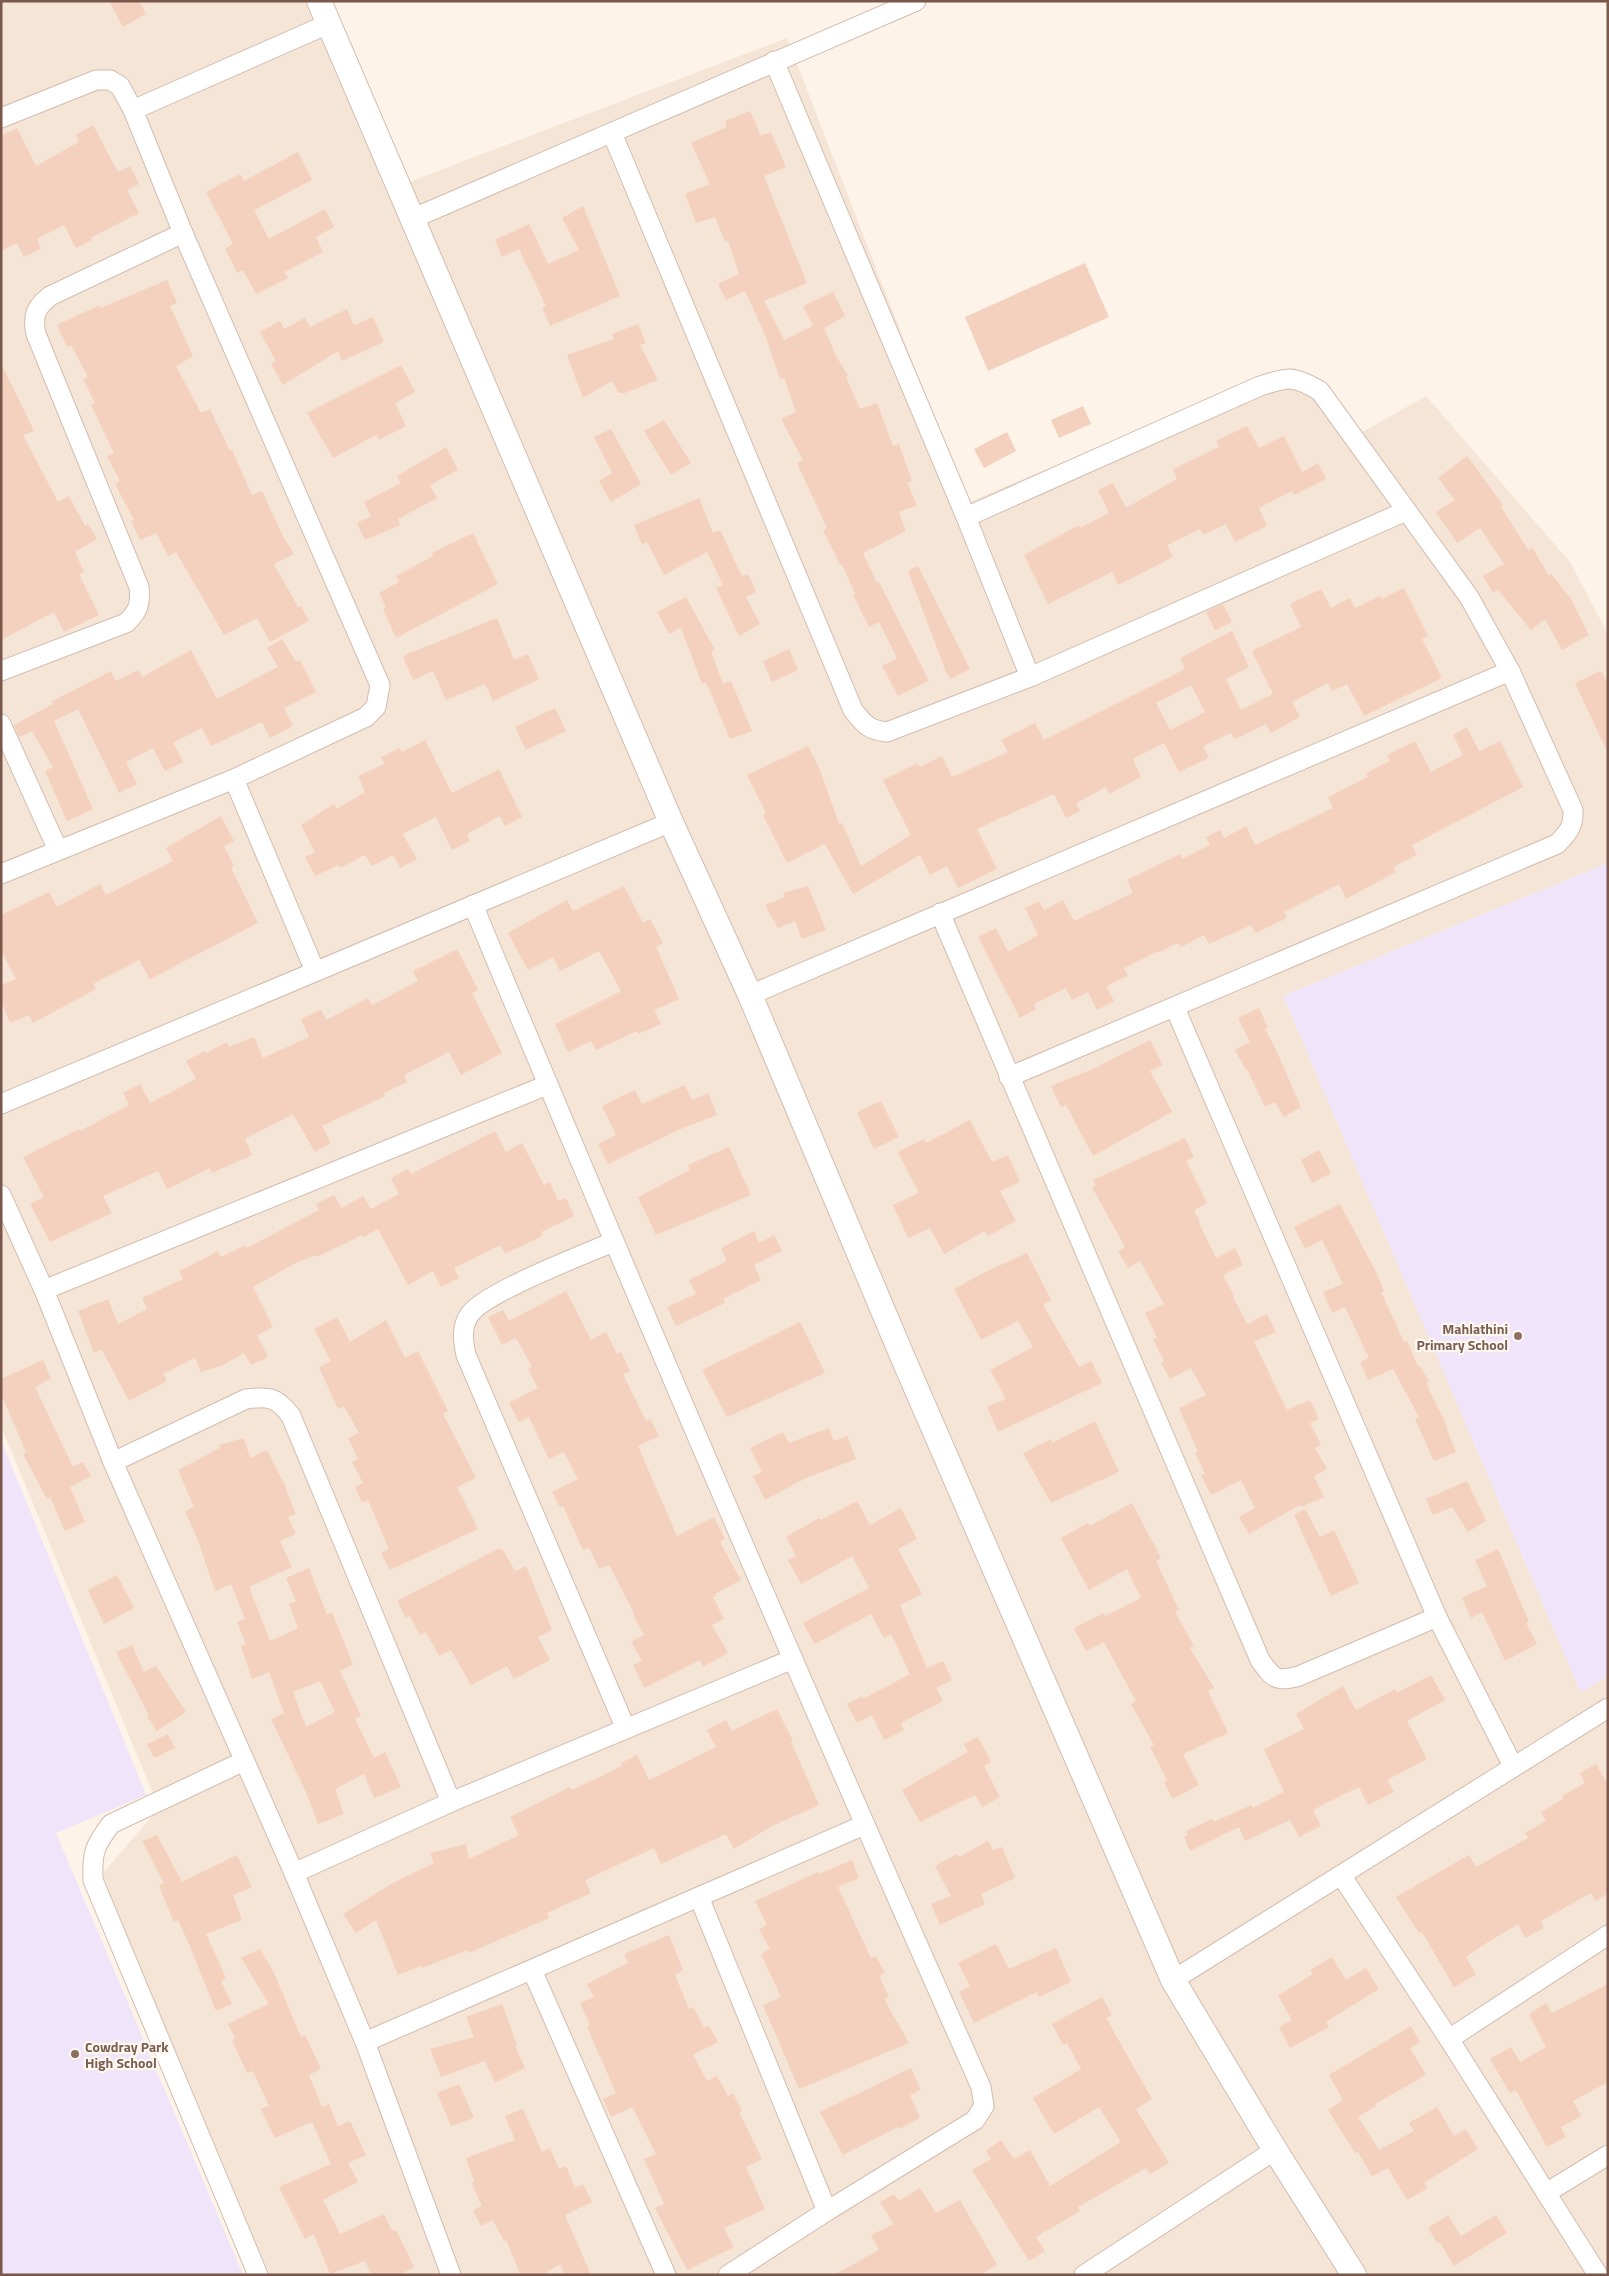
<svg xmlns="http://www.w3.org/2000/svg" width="1609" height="2276" font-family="'Titillium Web',sans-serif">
	<rect width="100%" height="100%" fill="#fdf3e8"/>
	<polygon fill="#f5e5d6" points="1,1 326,1 404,184 787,38 967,503 1234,389 1294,367 1354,437 1426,396 1570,562 1608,634 1608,863 1283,996 1581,1693 1608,1676 1608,2275 265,2275 98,1879 159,1808 1,1426"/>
	<g fill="#f0e4fa">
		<polygon points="1608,863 1608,1676 1581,1693 1283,996"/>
		<polygon points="1,1440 146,1795 56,1833 243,2275 1,2275"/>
	</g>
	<g fill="#f4d0be" fill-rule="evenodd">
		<polygon points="109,1 139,1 146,14 123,27"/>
		<polygon points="750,111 761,136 771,132 786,167 764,176 807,283 764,301 784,340 813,326 803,306 833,292 845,316 824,328 836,356 848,376 846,377 860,409 877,403 893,446 899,444 912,481 907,483 917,505 899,512 906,531 863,553 877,583 879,582 929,681 898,696 882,666 897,658 879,622 869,627 853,595 855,594 842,564 840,565 823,530 827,528 797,463 803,460 781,419 796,412 784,378 780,379 765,335 745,291 726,300 718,284 739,274 728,240 725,242 715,217 696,223 685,194 710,184 691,143 727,127 725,121"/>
		<polygon points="93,125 118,172 130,166 139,184 127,190 139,213 90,238 92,240 76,248 64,225 37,239 41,249 24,257 17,243 1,251 1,136 17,128 36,166 79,142 76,135"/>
		<polygon points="298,152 312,180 254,210 269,239 325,209 334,227 316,237 323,252 284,272 288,278 256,294 243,270 237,273 225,248 233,244 206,192 240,174 244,181"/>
		<polygon points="583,206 620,296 550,326 542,308 546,306 519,249 502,257 495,240 529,224 548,264 579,250 562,218"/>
		<polygon points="1085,263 1109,317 988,371 965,317"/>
		<polygon points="167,280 177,303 170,306 193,356 176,366 201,413 210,409 230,451 232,450 252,495 262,491 283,536 294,554 274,564 298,607 301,606 309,621 270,642 257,618 224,635 176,552 168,556 156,533 140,540 131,521 134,520 115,484 120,481 107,456 114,453 91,405 95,403 83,379 88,377 71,345 67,347 57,325 100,305 101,308"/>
		<polygon points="347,309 354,325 373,317 384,342 342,361 338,351 283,385 271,364 276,361 260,332 280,321 284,329 305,318 310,327"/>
		<polygon points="638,324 646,343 640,345 658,380 625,393 619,393 612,381 583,398 567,355 614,339 612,334"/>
		<polygon points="1,363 34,431 23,435 58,502 69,496 85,526 88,524 97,539 75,552 84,572 79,574 99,615 64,632 54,612 1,640"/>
		<polygon points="401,365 415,392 395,403 406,426 379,440 376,435 333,458 307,413"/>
		<polygon points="1083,406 1091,424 1059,438 1051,420"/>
		<polygon points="664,420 691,463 671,475 644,431"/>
		<polygon points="1247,426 1259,448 1284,436 1302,472 1318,463 1326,479 1294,495 1292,491 1259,508 1267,526 1235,542 1226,524 1203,535 1200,529 1167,545 1173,557 1142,573 1118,585 1112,572 1048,604 1024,555 1079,525 1080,528 1109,513 1098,490 1113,483 1126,508 1177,479 1173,469 1219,447 1216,441"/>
		<polygon points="611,429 641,484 611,502 599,481 612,473 594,437"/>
		<polygon points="1007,432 1016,451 984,468 974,449"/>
		<polygon points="446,447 458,470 430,485 437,498 398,519 400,525 365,540 357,523 371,516 364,502 401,483 397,476"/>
		<polygon points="1467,456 1503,505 1501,507 1528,550 1532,547 1549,576 1551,574 1571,599 1589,635 1562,650 1545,619 1531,630 1498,590 1493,593 1483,576 1504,564 1480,528 1457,543 1436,512 1455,500 1438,478"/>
		<polygon points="699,498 713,533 720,530 742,576 748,574 756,592 746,597 760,624 739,636 716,588 723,585 707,552 664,575 647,542 642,545 634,525"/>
		<polygon points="473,533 498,584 396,638 383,609 386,607 379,593 399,582 396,576 433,556 432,553"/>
		<polygon points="918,566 970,669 951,679 946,672 908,571"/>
		<path d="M1404 588 1428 636 1422 639 1442 678 1364 716 1347 684 1332 691 1328 683 1292 702 1300 717 1271 733 1266 724 1235 739 1231 733 1203 746 1209 758 1179 772 1164 743 1133 759 1141 777 1109 794 1106 787 1076 803 1080 811 1066 818 1054 794 977 829 997 869 958 888 947 866 930 875 920 855 853 894 825 844 787 863 763 815 766 813 747 775 808 746 820 770 839 824 842 823 861 866 911 835 883 780 918 763 920 767 942 756 952 777 1008 752 1001 740 1035 723 1044 740 1185 669 1180 658 1232 631 1249 667 1226 679 1241 710 1273 694 1252 651 1301 627 1290 604 1321 589 1331 608 1350 598 1355 608 1380 596 1382 599ZM1191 685 1205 712 1170 730 1156 703Z"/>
		<polygon points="686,597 715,650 711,652 723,684 731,681 752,731 730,739 706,682 702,684 681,628 669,634 657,612"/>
		<polygon points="1223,604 1232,622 1215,630 1206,612"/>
		<polygon points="497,618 514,660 528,654 539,679 493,701 485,684 446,700 433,671 413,680 403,657 405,655"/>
		<polygon points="282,639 296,662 300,660 316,692 284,708 293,726 270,738 262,722 211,746 202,728 173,743 183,762 165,771 153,748 126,762 137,784 119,793 78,709 54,721 93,809 67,821 45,771 53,767 32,731 19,737 14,725 53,704 51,702 111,671 116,681 139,670 142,677 191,650 217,699 278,667 267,648"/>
		<polygon points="789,649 798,670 772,682 763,661"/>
		<polygon points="1601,671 1608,685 1608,753 1575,683"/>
		<polygon points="555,708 566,731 526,750 515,727"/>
		<polygon points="1467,727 1479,751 1500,741 1523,787 1412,845 1417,855 1393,867 1396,872 1346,899 1339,884 1284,912 1287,918 1256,933 1251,925 1209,944 1204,935 1181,947 1178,943 1159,952 1158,951 1124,968 1128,976 1106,986 1114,1001 1097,1010 1088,992 1072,1000 1066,988 1034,1004 1036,1009 1020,1018 978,937 996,928 1008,952 1038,935 1025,908 1039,901 1044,910 1063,900 1074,921 1133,893 1127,880 1180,854 1182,859 1210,845 1206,837 1220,830 1224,838 1246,826 1255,845 1333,808 1328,797 1368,777 1366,773 1390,761 1387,755 1415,741 1431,772 1463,755 1453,735"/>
		<polygon points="425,740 452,793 499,769 522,817 505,826 500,816 467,834 470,841 452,850 436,817 403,834 417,859 400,868 393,855 372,866 365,855 340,868 338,865 315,876 305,857 315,852 301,825 334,804 337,809 365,792 358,776 385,764 381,757 400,748 402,752"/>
		<polygon points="221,816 234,841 224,846 234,866 231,868 258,923 150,979 139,960 93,984 96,989 33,1023 29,1015 10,1023 1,1001 1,985 16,979 1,950 1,915 49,892 57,907 100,884 106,895 173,861 166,848"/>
		<polygon points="624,886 643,923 650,919 663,943 656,947 679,999 654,1010 661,1024 638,1034 637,1031 596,1050 591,1041 568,1052 555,1024 621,991 599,951 560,971 553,957 528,970 508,933 567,900 573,911"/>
		<polygon points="808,886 826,930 802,939 795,921 778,928 765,905 785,897 783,893"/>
		<polygon points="457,949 478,990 472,993 502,1053 461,1075 449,1052 404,1075 407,1082 384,1093 385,1096 322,1126 331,1143 315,1152 293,1114 245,1139 252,1155 212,1173 210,1168 167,1189 158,1171 103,1196 112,1213 50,1242 30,1204 44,1197 23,1157 79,1129 80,1131 129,1105 123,1093 140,1084 150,1103 196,1079 186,1061 205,1051 206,1053 227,1042 229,1047 254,1037 263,1058 309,1037 301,1019 321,1010 326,1020 368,998 372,1005 418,981 413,971"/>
		<polygon points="1259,1008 1268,1028 1265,1029 1277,1052 1301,1107 1284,1117 1275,1102 1265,1107 1247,1069 1246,1070 1235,1050 1250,1042 1238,1018"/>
		<polygon points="1150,1040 1163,1065 1150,1071 1172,1112 1093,1156 1066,1105 1061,1107 1051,1086 1093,1069"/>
		<polygon points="685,1085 692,1100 708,1093 717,1115 678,1130 608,1164 598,1144 616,1135 602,1106 635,1090 642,1104"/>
		<polygon points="881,1101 899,1137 874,1149 857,1112"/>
		<polygon points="970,1120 992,1162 1008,1155 1020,1182 1000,1191 1016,1221 988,1236 985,1231 944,1254 930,1228 908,1238 893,1205 919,1193 898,1152 924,1139 926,1143"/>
		<polygon points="495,1131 506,1152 522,1143 544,1185 550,1182 558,1201 566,1198 574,1216 541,1232 542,1236 505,1254 501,1245 454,1268 459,1278 441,1287 433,1271 408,1285 378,1229 364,1237 362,1235 317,1257 315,1255 292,1265 253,1287 273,1327 257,1335 268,1357 251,1365 244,1353 223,1365 201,1372 195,1358 163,1374 167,1381 129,1401 102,1350 94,1353 78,1311 108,1299 118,1324 147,1309 142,1298 183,1279 179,1271 203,1259 218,1251 221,1257 246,1245 247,1248 319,1210 316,1204 334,1195 342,1208 363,1196 371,1209 399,1194 391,1178 408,1169 411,1174"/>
		<polygon points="1185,1138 1194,1157 1186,1161 1207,1203 1194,1210 1200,1222 1199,1223 1216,1258 1235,1248 1243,1265 1223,1275 1234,1296 1233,1297 1247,1324 1267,1314 1276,1332 1254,1342 1287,1410 1310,1400 1319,1419 1310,1423 1321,1445 1315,1448 1327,1469 1314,1476 1324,1497 1301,1507 1300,1505 1249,1534 1239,1517 1255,1508 1241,1480 1211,1495 1201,1475 1205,1474 1195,1453 1198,1452 1179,1408 1206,1395 1191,1368 1170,1379 1161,1363 1164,1361 1153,1339 1157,1338 1145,1313 1164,1304 1140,1261 1128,1268 1118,1251 1125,1247 1092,1187 1096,1185 1093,1180"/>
		<polygon points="729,1147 751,1195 656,1235 638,1197 690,1170 688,1165"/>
		<polygon points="1319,1150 1331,1173 1312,1183 1301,1160"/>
		<polygon points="1340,1204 1375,1270 1384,1291 1381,1292 1404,1342 1407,1341 1418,1367 1420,1366 1429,1382 1426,1383 1447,1426 1446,1427 1456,1452 1434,1461 1415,1419 1419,1417 1393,1369 1368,1380 1360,1362 1369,1358 1345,1307 1332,1313 1323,1292 1343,1284 1322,1240 1305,1249 1294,1227"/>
		<polygon points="754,1231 759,1243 774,1235 782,1251 754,1265 761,1280 723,1299 725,1303 676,1326 667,1307 696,1294 689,1280 727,1261 721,1248"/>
		<polygon points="1027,1253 1051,1300 1043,1305 1079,1367 1091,1361 1102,1383 998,1432 987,1407 1006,1399 990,1370 1033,1347 1018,1321 981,1340 954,1289 983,1273"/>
		<polygon points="566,1291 591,1340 606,1332 617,1354 621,1352 630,1371 623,1374 646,1421 650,1419 659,1436 638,1446 677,1536 714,1517 725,1539 720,1542 741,1580 715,1594 716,1596 713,1597 724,1619 712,1625 728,1653 703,1667 700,1660 644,1688 633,1665 642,1661 631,1642 644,1635 633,1614 634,1613 609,1565 599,1569 589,1548 583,1550 563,1506 560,1507 552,1492 578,1479 564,1452 549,1459 529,1417 519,1422 509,1403 538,1388 528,1369 532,1367 516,1338 502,1345 488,1317 503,1310 509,1321"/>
		<polygon points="337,1317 350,1342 386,1320 405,1358 418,1351 448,1411 443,1414 476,1478 457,1487 478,1529 390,1570 381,1553 389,1549 368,1500 362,1503 355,1487 363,1483 352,1462 358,1459 348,1438 359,1433 344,1406 338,1409 319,1367 331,1361 314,1329"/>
		<polygon points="800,1322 825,1373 727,1417 702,1370"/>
		<polygon points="43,1360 51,1379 35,1387 73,1467 83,1462 91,1476 70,1487 85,1522 65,1531 50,1497 47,1499 23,1454 26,1452 1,1394 1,1379"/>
		<polygon points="1095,1421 1119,1472 1051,1503 1023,1453 1051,1439 1052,1443"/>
		<polygon points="829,1428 834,1441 847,1436 856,1459 806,1478 765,1500 753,1476 762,1472 750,1448 783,1432 789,1443"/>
		<path d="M244 1438 250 1458 267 1450 287 1489 286 1490 296 1514 288 1517 296 1534 280 1541 292 1567 249 1587 270 1641 298 1628 289 1604 296 1601 286 1578 309 1568 327 1615 332 1612 353 1665 340 1671 361 1716 355 1719 374 1758 385 1752 401 1787 374 1798 364 1774 335 1789 344 1814 318 1824 306 1792 271 1719 284 1713 269 1672 252 1679 241 1646 246 1644 237 1622 245 1619 231 1584 215 1591 199 1543 185 1511 194 1507 178 1470 220 1448 219 1445ZM320 1681 335 1712 306 1727 293 1692Z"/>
		<polygon points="1467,1481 1486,1521 1468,1532 1452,1507 1433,1515 1426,1499"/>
		<polygon points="857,1501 870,1525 901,1508 917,1539 898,1549 922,1594 900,1605 927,1668 943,1661 952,1680 936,1688 943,1701 901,1723 904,1730 884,1740 872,1715 857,1723 847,1704 862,1696 863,1699 910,1674 891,1634 884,1638 871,1614 815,1644 803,1623 869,1588 852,1556 801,1584 788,1560 796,1556 786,1537 819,1518 821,1520"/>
		<polygon points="1132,1503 1161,1558 1156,1561 1179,1610 1175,1612 1194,1646 1190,1648 1214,1688 1208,1691 1228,1733 1183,1754 1199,1785 1173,1799 1164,1782 1167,1780 1150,1747 1154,1745 1131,1704 1136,1701 1104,1642 1086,1651 1074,1628 1104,1613 1105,1616 1141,1598 1127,1569 1089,1590 1061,1538 1088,1523 1090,1526"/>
		<polygon points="1305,1509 1320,1537 1334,1530 1359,1583 1331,1596 1294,1515"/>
		<polygon points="500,1548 501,1551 503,1550 515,1571 526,1566 552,1630 538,1637 550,1660 514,1679 507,1666 471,1685 451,1650 439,1656 426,1632 420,1635 410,1616 406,1618 397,1601"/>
		<polygon points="1498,1549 1529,1622 1526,1623 1537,1644 1505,1661 1482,1612 1471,1618 1462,1598 1487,1586 1475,1560"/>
		<polygon points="117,1575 134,1608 104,1624 88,1590"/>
		<polygon points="132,1645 144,1672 156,1666 186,1712 157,1731 147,1716 149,1715 116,1652"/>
		<polygon points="1431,1675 1445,1700 1407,1721 1427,1759 1387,1780 1394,1792 1368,1805 1359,1787 1313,1810 1321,1826 1299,1837 1290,1820 1245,1841 1239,1827 1190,1851 1184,1837 1188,1835 1186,1831 1212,1819 1214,1822 1251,1805 1253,1808 1284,1792 1264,1749 1304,1729 1296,1714 1343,1686 1356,1710 1395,1689 1397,1693"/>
		<polygon points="777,1709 793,1741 791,1742 819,1805 772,1826 734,1849 726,1834 661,1864 654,1848 585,1880 591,1893 547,1913 549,1918 469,1953 468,1950 422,1968 421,1966 398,1975 376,1920 356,1933 343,1914 391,1884 434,1863 430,1853 466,1844 469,1859 519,1835 510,1817 570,1787 572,1790 622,1766 621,1763 637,1755 649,1780 716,1747 707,1730 726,1720 732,1731"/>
		<polygon points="168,1734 175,1748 154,1758 147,1744"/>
		<polygon points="978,1737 991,1762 984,1766 1000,1797 982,1807 975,1795 920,1822 902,1790 968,1752 964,1744"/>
		<polygon points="1596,1764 1608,1785 1608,1893 1596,1901 1591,1893 1541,1921 1544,1928 1525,1938 1518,1924 1480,1947 1466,1957 1476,1975 1454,1987 1422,1932 1419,1933 1396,1897 1469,1855 1476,1867 1528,1838 1525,1833 1546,1821 1541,1812 1563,1799 1562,1796 1585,1783 1580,1773"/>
		<polygon points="157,1835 182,1882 237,1855 252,1887 233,1895 242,1920 206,1934 226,1978 221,1981 232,2004 216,2011 189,1944 178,1920 174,1922 159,1886 164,1883 142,1841"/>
		<polygon points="988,1841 993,1850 1002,1847 1015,1878 981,1894 985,1904 940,1925 931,1904 951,1896 935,1866 957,1854 959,1857"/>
		<polygon points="852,1860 859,1878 838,1887 871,1958 876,1956 885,1973 879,1976 889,1997 884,1999 909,2043 799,2089 763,2005 781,1997 761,1954 770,1949 759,1929 767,1925 755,1901 818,1872 819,1874"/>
		<polygon points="669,1935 683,1970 675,1975 689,2009 693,2007 704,2028 709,2026 718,2042 693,2055 707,2081 717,2076 728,2096 733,2093 742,2111 739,2112 762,2159 746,2167 765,2209 724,2228 734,2247 687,2270 655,2208 664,2204 644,2159 656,2154 632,2107 611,2117 603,2099 616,2093 587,2027 590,2025 580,2003 594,1997 587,1984 628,1963 624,1954"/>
		<polygon points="996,1944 1009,1969 1056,1948 1071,1982 1039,1997 1037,1992 974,2023 959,1992 970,1986 958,1963"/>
		<polygon points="260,1949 274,1973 301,2037 305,2035 321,2069 309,2075 322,2107 329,2104 338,2126 350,2121 366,2155 348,2163 358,2182 323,2200 340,2234 384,2214 392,2231 396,2230 414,2267 399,2275 372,2275 365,2261 330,2274 314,2234 305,2239 279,2187 331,2164 312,2122 275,2138 261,2109 269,2106 253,2071 247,2073 232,2040 235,2038 228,2024 269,2004 241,1958"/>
		<polygon points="1332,1957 1346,1980 1366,1968 1379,1989 1326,2022 1329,2027 1290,2048 1279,2027 1292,2020 1278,1996 1313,1974 1310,1970"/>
		<polygon points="1608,1984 1608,2082 1573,2101 1581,2116 1561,2127 1566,2137 1547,2147 1516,2090 1510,2093 1490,2059 1511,2047 1520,2062 1546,2047 1529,2014 1546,2003 1552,2013"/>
		<polygon points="1102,1997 1112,2015 1106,2018 1152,2099 1136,2109 1169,2163 1150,2174 1146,2168 1078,2207 1080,2211 1036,2237 1045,2251 1029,2261 972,2170 991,2159 986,2151 1001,2140 1014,2159 1030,2150 1050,2186 1121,2142 1099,2107 1054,2134 1033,2098 1081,2069 1067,2043 1063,2045 1052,2024"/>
		<polygon points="502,2004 517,2045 515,2046 525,2068 495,2083 485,2061 441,2077 430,2049 474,2037 466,2017"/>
		<polygon points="1411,2026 1420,2042 1410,2048 1426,2075 1375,2104 1376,2106 1358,2117 1379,2150 1414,2131 1409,2123 1437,2107 1454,2136 1466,2129 1478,2149 1424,2183 1428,2188 1407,2200 1388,2168 1372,2176 1358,2152 1355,2153 1328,2110 1343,2100 1329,2075"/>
		<polygon points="911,2068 921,2090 910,2095 920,2118 899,2129 898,2127 843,2155 820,2112"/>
		<polygon points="459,2084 474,2118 451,2126 437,2093"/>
		<polygon points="523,2109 542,2152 550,2148 559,2169 566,2166 575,2188 583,2184 592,2202 565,2215 591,2275 565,2275 560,2264 542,2275 521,2275 506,2240 504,2241 493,2220 481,2226 473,2210 482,2206 471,2182 474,2181 466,2158 515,2140 505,2116"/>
		<polygon points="920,2188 936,2213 960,2200 997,2265 980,2275 834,2275 879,2250 871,2235 894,2224 880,2202 894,2194 899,2201"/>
		<polygon points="1448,2215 1461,2236 1496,2215 1507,2233 1454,2266 1440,2242 1438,2244 1428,2228"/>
	</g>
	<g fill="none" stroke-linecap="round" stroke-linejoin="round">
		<g stroke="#d3bcaf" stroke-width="21">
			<g id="minor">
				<polyline points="774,61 966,517 1030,677"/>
				<polyline points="133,110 328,24"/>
				<polyline points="1,118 96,80 110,80 120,86 133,110 183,233 380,685 376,707 366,717 234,779 1,874"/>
				<path d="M612 133 853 710C864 724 868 730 887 732L1030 677 1406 511"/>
				<polyline points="414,218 916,1"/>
				<path d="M966 517 1260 386C1289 377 1293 375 1320 391L1469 597 1510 671 1573 810C1574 826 1568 833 1557 844L1009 1077"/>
				<path d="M1 671 126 623C138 612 141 604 139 587L36 334C32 316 36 307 50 296L183 233"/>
				<polyline points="1,724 58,850"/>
				<polyline points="234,779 315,971"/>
				<path d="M473 905C638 1301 806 1695 981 2087L984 2106 975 2120 827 2211 728 2275"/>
				<path d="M940 913 1260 1660C1273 1679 1277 1682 1299 1676L1437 1617"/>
				<polyline points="750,995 1510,671"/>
				<polyline points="1175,1008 1437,1617 1513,1766"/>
				<polyline points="1,1104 671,822"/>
				<polyline points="1,1195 44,1290 113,1462 294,1873 365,2042 451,2275"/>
				<path d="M613 1242C583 1255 486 1292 470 1314 461 1326 463 1341 466 1355L626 1729"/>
				<polyline points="44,1290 547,1085"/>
				<path d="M113 1462 246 1399C269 1396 277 1397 291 1416L451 1802"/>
				<path d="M244 1761 111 1824C94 1846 92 1853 93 1880L258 2275"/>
				<polyline points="294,1873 451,1802 793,1659"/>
				<polyline points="1341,1875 1449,2039 1598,2275"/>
				<polyline points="699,1897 827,2211"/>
				<polyline points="532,1970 666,2275"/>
				<polyline points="1173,1980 1608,1708"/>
				<polyline points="1449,2039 1608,1935"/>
				<polyline points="365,2042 864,1825"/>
				<polyline points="1546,2193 1608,2155"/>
				<polyline points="1084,2275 1275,2150"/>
			</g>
		</g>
		<g stroke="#d3bcaf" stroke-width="26">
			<polyline id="tertiary" points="319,1 671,822 750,995 903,1358 1173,1980 1275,2150 1354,2275"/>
		</g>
		<use href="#minor" stroke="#fff" stroke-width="19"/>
		<use href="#tertiary" stroke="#fff" stroke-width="24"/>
	</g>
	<g fill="#8d6e63" stroke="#fff8ef" stroke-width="2">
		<circle cx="1518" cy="1336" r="5"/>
		<circle cx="75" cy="2054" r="5"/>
	</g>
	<g text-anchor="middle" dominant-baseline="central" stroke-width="4.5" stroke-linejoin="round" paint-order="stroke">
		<g font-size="14" font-weight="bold" fill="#785e54" stroke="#fff8ef" text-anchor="end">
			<text x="1508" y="1328">Mahlathini<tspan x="1508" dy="16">Primary School</tspan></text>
			<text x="85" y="2046" text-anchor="start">Cowdray Park<tspan x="85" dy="16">High School</tspan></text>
		</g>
	</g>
	<rect width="1609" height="2276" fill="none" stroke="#79574a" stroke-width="5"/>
</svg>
